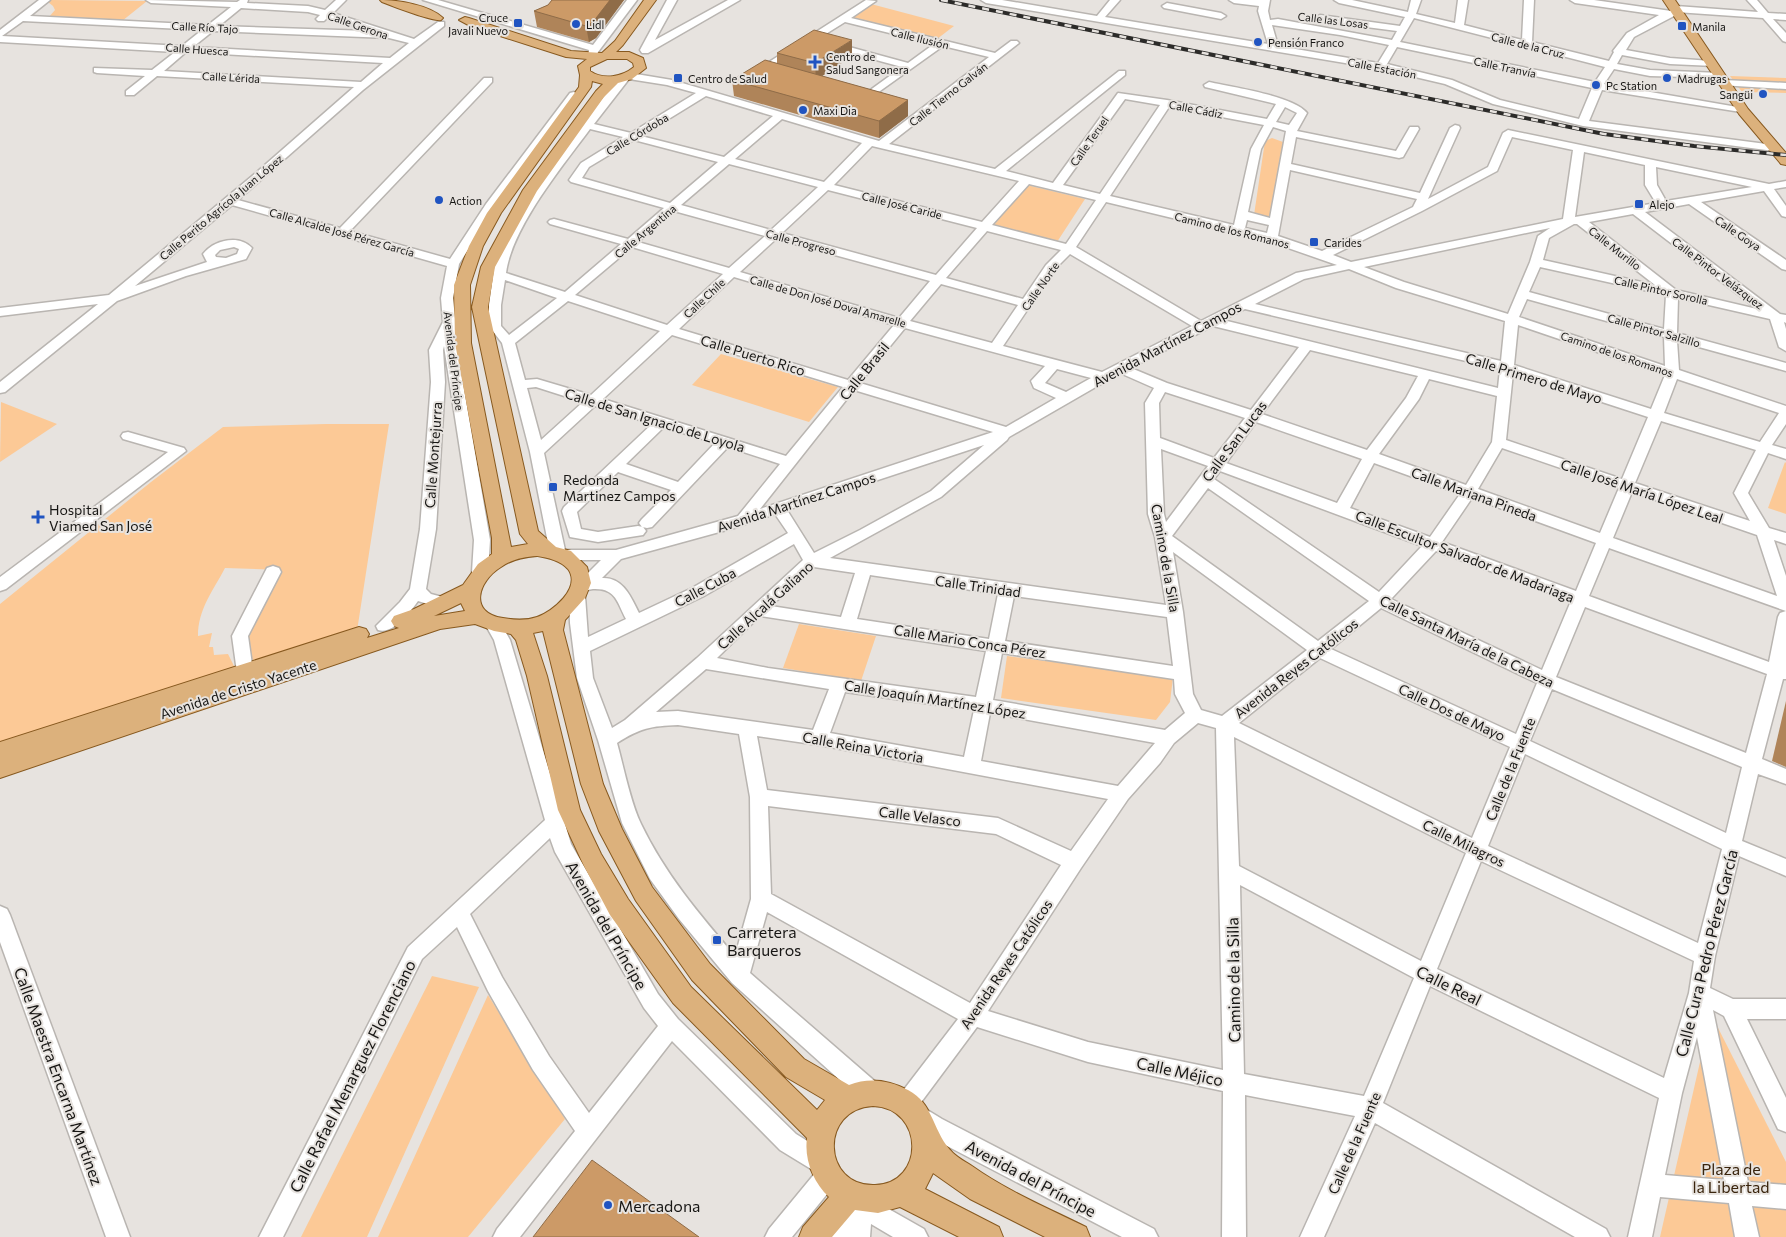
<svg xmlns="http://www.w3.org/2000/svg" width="1786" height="1237" font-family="Commissioner,sans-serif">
	<rect width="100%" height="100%" fill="#e7e3df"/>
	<g fill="#fcc996">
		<polygon points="51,0 147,1 122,21 49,17 55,10 53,6 48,2"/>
		<polygon points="871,4 954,26 937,39 850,17"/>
		<polygon points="1730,76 1786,78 1786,93 1742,92"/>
		<polygon points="1272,138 1283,142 1274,216 1269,220 1254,215 1265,141"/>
		<polygon points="1027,185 1085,199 1057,242 994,225"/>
		<polygon points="721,354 838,387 809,422 692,385"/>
		<polygon points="1,402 57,424 0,462"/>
		<path d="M326 424H389L357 631 251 666 248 641 249 625 282 570 225 568C213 591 198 609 198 636L212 633 209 647H213L214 655 228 654 236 670 0 744V604L151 482 223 427Z"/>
		<polygon points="1785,462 1786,463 1786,514 1768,508"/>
		<polygon points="799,624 876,636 861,681 783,668"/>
		<polygon points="1007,656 1173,677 1170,702 1156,720 1001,698"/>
		<polygon points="432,976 479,987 367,1237 301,1237"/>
		<polygon points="488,995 565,1119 468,1237 378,1237"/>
		<polygon points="1711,1014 1786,1162 1786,1237 1660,1237"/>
	</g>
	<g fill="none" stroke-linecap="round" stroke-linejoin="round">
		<g stroke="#b9b5b1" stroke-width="3">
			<g id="minor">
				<path d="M39 0H50L30 16 208 25 231 7 151 3 146 0 237 2 240 0H248L247 3 308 6 325 10 336 0H346L333 13 414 39 438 22H444V26L363 90 238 200 340 228 484 78H492V82L350 231 450 259 486 204 570 93 574 92 579 95 495 207 459 264 453 298 459 360 490 540 488 572 486 576 480 578 474 576 472 572 474 540 444 346 443 350 445 382 436 529 426 589 431 594 450 599 452 603 450 607 444 609 418 601C410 612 393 635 378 630L376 626 400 602 410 589 420 529 431 382 429 350 443 322 441 298 447 266 232 205 135 286 207 262 203 254C214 240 239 234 252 248L246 259 186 276 117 301 5 392 0 393V382L98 304 0 316V308L109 295 251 177 354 87 157 76 134 95H126V91L145 76 97 73 94 72V68L152 70 175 52 0 42V30ZM241 8 308 12 320 15 316 19 318 21H324L328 17 370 31 219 26ZM23 21 202 30 182 46 2 36ZM213 31 389 38 409 43 390 58 193 47ZM186 52 383 63 361 82 164 71ZM234 247 239 249 237 254 226 258 216 257 215 255 220 250Z"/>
				<polygon points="423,0 438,0 593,45 627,0 637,0 598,52 596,58 593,59 588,56 589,50"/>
				<polygon points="667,0 677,0 655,40 728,0 740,0 648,53 642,53 640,50"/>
				<path d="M866 0 876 1 851 18 995 53 1011 41H1017L1019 43 889 144 995 169 1119 71H1125V75L1006 171 1053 183 1118 93 1167 100 1267 119 1276 104 1205 87 1204 85 1209 82C1232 87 1294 96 1307 113L1297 131 1396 151 1410 127H1418L1419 129 1403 157 1399 158 1296 137 1291 164 1420 193 1450 128 1455 125 1459 126 1460 128 1428 199 1488 167 1503 133 1508 130 1769 184 1786 181V187L1774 189 1786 206V217L1782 216 1764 191 1701 202 1786 260V270L1782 269 1689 204 1645 212 1780 314 1786 315V323L1784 322 1786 329V351L1779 347 1770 319 1678 298 1677 333 1786 363V371L1677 341 1679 370 1786 406V424L1772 445 1786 449V459L1768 453 1748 493 1769 528 1786 533V544L1774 540 1786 576V611L1609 548 1589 596 1769 662 1778 617 1780 613 1786 611V679H1783L1762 759 1786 769V784L1758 774 1742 841 1786 859V876L1739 856 1715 956 1710 988 1733 999H1786V1019H1747L1786 1098V1132L1778 1129 1724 1016 1713 1010 1748 1182 1786 1185V1209L1752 1206 1759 1237H1735L1729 1203 1660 1197 1652 1237H1628L1659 1098 1430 986 1383 1103 1606 1229 1610 1237H1575L1375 1123 1324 1237H1300L1355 1116 1245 1095 1246 1237H1222L1223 1091 1088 1062 977 1027 919 1105 942 1119 1154 1229 1158 1237H1122L926 1135 911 1124 909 1114 899 1112 896 1104 899 1096 958 1019 767 912 750 973 878 1084 881 1092 878 1100 870 1103 862 1100 732 983 679 919 650 879 622 823 598 740 577 678 570 623 569 596 571 592 577 590 583 592 585 596 588 637 626 619C617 602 616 588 593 589 587 590 584 592 577 590L575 586 601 560H565L553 557 550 553 530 452 502 343 489 326V305L495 262 519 211 583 123 621 75 630 73 672 80 879 141 989 57 943 46 866 101 862 100V96L902 67 828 47V43L831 42 908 63 934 44 845 22 760 75 757 76 752 73ZM629 79 667 85 696 93 631 133 594 124ZM706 96 773 116 724 157 641 136ZM1125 99 1160 105 1100 194 1063 185ZM1169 107 1264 125 1251 149 1234 225 1110 196ZM1285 107 1297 113 1289 125 1276 122ZM782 119 862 143 824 182 735 159ZM1273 127 1286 131 1270 218 1248 212 1261 149ZM590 129 623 137 581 163 569 180 571 182 664 208 628 239 554 219 550 220 548 222 550 224 621 244 565 292 506 273C512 227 562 167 590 129ZM1512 137 1573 150 1563 219 1351 262 1333 255 1422 211 1497 171ZM634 140 718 162 670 203 582 178 589 167ZM872 146 1019 181 982 222 834 185ZM1584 152 1645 165V185L1656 203 1575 217ZM729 164 818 187 771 230 681 205ZM1656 167 1752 187 1666 201 1657 185ZM1290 170 1417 199 1413 207 1322 251 1278 236ZM1029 184 1096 200 1066 244 992 225ZM828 190 977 228 936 275 782 233ZM1106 202 1268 241 1337 265 1296 273 1201 321 1076 247ZM674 211 765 236 729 268 638 242ZM1633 214 1757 309 1676 290 1589 222ZM1247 220 1269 225 1267 233 1245 228ZM1574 224H1577L1655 285 1543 260 1549 238ZM1550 228 1538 236 1530 262 1508 314 1404 282 1364 267ZM987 231 1061 250 1046 265 1023 299 946 278ZM776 239 930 281 899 318 740 272ZM632 247 723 274 667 325 575 295ZM1070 254 1192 326 1102 372 1003 346 1054 270ZM1540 267 1666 295 1664 329 1529 292ZM1349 269 1396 288 1505 321 1501 361 1255 304 1304 279ZM734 277 894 325 848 380 679 329ZM505 280 557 298 509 335 501 326V305ZM941 284 1018 305 992 343 910 321ZM1527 299 1664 337 1665 366 1519 317ZM568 301 660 331 591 395 537 379 525 380 515 343ZM1245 309 1500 369 1498 388 1223 320ZM1518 325 1665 375 1651 409 1514 365ZM1213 326 1299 347 1251 410 1167 383 1131 368ZM905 328 1045 366 1031 381 1034 388 1056 398 1006 427 860 383ZM672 335 843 387 786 456 603 399ZM1310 350 1418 376 1406 398 1367 450 1262 414ZM1057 369 1091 378 1066 392 1045 383ZM1120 373 1154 388 1145 403 1148 514 1155 537 1166 605 830 558 941 497 1007 440 1009 437ZM1513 373 1648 417 1622 479 1506 440ZM1429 379 1497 396 1492 442 1466 485 1379 454 1419 399ZM1677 379 1779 413 1760 442 1664 413ZM536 387 583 402 541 440 527 388ZM854 390 993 432 760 509ZM1165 392 1236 415 1245 418 1214 458 1160 438 1159 403ZM595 406 652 424 564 507 562 511 570 537 598 542 643 535 646 531 643 527 638 526 598 532 581 529 577 512 618 472 671 490 642 519 639 523 642 527 647 528 652 527 728 447 780 464 738 516 616 550H565L544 453ZM1661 421 1756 450 1734 493 1750 521 1635 483ZM1256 422 1362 459 1337 503 1226 463ZM664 427 715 443 678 482 626 464ZM984 445 931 491 860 530 814 553 787 510ZM1502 448 1619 488 1600 533 1478 489ZM1161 449 1208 466 1166 522 1164 514ZM1374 463 1460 494 1430 537 1350 508ZM1220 471 1422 546 1379 592 1214 479ZM1208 488 1369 601 1318 641 1172 536ZM1632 492 1757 535 1777 596 1613 538ZM1472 498 1596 543 1576 591 1442 542ZM775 514 788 533 692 588 639 613C631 597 623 577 602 578L621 559 734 528ZM794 544 803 560 697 658 625 720 612 728 593 678 590 651 704 596ZM1436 551 1571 601 1542 670 1391 599ZM1173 552 1307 650 1222 716 1201 710 1193 694 1183 612ZM814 567 855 573 841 617 771 606ZM870 575 998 594 989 639 857 619ZM1014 596 1167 617 1173 666 1005 641ZM1585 607 1767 674 1746 753 1556 677ZM1381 608 1537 683 1516 734 1331 649ZM760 616 986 651 976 697 768 668 717 658ZM1002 653 1174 679 1175 694 1185 713 1165 730 993 700ZM1320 658 1510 747 1472 838 1239 723ZM706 669 829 689 813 730 678 711 656 712ZM1552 689 1742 767 1726 833 1530 741ZM845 692 974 710 964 757 830 733ZM990 713 1155 743 1118 786 981 761ZM1198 723 1216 728 1223 1070 1088 1042 988 1011 1081 868 1128 799 1160 763 1174 743ZM678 725 739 734 750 797 751 899 735 956C699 914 665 874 641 824 630 801 624 768 617 743 640 728 651 726 678 725ZM757 736 819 745 1108 799 1071 851 998 818 767 790ZM1234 737 1466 853 1421 961 1239 866ZM1525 754 1722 849 1698 943 1488 846ZM768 806 996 834 1061 865 970 1003 771 894ZM1481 861 1694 961 1689 993 1664 1078 1437 969ZM1240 885 1414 978 1364 1096 1244 1074ZM1697 1037 1724 1180 1665 1175 1682 1093Z"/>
				<path d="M981 0H1002L1097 16 1110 0H1120L1105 17 1268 44 1258 11 1259 6 1234 3 1229 0H1270L1268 11 1270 20 1278 19 1392 40 1397 31 1320 21 1315 18 1320 15 1400 26 1405 17 1339 3 1334 0H1352L1408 12 1411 0H1421L1416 14 1455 23 1458 0H1468L1464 25 1522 40 1524 0H1534L1532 42 1609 61 1614 52 1613 51 1627 33 1659 15 1575 3 1570 0H1594L1671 11 1674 12V16L1634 37 1626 50 1670 58 1711 61 1716 64 1714 66 1670 64 1622 55 1617 64 1650 70 1719 73 1724 76 1723 78 1650 76 1614 69 1604 84 1743 108 1748 111 1747 113 1602 90 1589 121 1774 145 1779 148 1774 151 1583 126 1493 104 1445 84 1381 69 986 3ZM1414 18 1605 67 1595 82 1400 42ZM1272 25 1340 35 1389 45 1378 63 1278 46ZM1397 47 1592 88 1579 119 1500 100 1452 80 1387 64Z"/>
				<polygon points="1747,0 1757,0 1768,13 1786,14 1786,20 1773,19 1786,33 1786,42 1783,41 1763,18 1676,12 1671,9 1676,6 1758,12"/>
				<polygon points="1167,3 1221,13 1226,16 1221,19 1164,8 1162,6"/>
				<polygon points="1724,80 1786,83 1786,89 1720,85 1720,81"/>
				<polygon points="128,432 184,448 186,451 6,589 0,591 0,577 168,452 123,439 121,436 123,433"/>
				<polygon points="273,566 279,568 281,572 248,636 253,672 251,677 245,678 239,677 237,672 232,636 267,568"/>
				<path d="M493 618 499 620 510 640 571 844 658 994 678 1019 796 1134 830 1155 832 1165 836 1167 839 1175 836 1183 792 1237H765L769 1229 816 1172 780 1150 672 1041 520 1237H493L497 1229 575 1131 533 1070 488 991 457 927 422 959 283 1237H259L408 947 545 820 494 640 485 624 487 620ZM550 838 555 852 644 1008 658 1026 589 1113 549 1056 502 977 470 914Z"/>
				<polygon points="0,906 7,909 10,915 130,1237 106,1237 0,942"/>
				<polygon points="860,1187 873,1192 887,1208 924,1229 928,1237 893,1237 871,1224 870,1237 825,1237 852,1191"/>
			</g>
		</g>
		<g stroke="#87591f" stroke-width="2">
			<g id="major">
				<path d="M380 0C398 0 430 5 443 18L441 20C434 22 392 6 382 2Z"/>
				<path d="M644 0H656L623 45 616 52H629L643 58 646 68 632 79 618 83 604 97 537 191 495 267 488 307 538 531 556 547 571 551 587 567 591 583 585 598 565 620 563 630 603 784 622 829 652 887 710 964 804 1059 849 1085C869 1077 889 1080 908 1090 934 1103 933 1134 953 1153 958 1158 966 1162 972 1166 1007 1191 1048 1208 1086 1227L1090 1237H1045L970 1199 933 1173 925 1189 999 1227 1003 1237H959L900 1207 878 1213 855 1210 832 1237H799L803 1227 829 1197C813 1182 804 1159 807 1138L673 1003 610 915 585 868 558 810 527 676 516 640 511 634 494 631 475 624 440 629 0 778V760L96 728 0 760V742L359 627 366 629 369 634 367 638 399 628 394 626 391 621 394 616 414 609 463 585 478 564 492 554V538L455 343 454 285 469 246 487 213 579 87 580 75 578 66 587 59 566 57 472 27 459 20 465 17 469 18 571 51 602 53 615 41ZM607 59H627L633 63 634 67C622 77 603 80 590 71V67ZM592 81 603 84 596 91 523 190 481 267 472 307 520 534 528 544 511 547 471 343 470 285 483 246 501 213 591 87ZM537 556C548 558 560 560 568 569 582 588 552 612 537 617 525 621 514 620 503 618 468 613 478 581 501 567 512 559 524 557 537 556ZM461 603 465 611 434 616ZM543 631 581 784 599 831 636 901 692 980 786 1077 825 1100 817 1110 691 987 628 899 601 854 580 810 547 676 533 633ZM873 1106C925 1108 925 1184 875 1185 822 1187 819 1109 873 1106Z"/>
				<polygon points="1663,0 1675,0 1748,109 1786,153 1786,165 1781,164 1739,114"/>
			</g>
		</g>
		<use href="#minor" fill="#fff" fill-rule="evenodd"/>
		<use href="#major" fill="#dcb17c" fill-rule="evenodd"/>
		<g stroke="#2c2b29" stroke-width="4">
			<polyline id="rail" points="941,0 1604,134 1694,146 1786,155"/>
		</g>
		<use href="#rail" stroke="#e7e3df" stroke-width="2.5" stroke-dasharray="7" stroke-linecap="butt"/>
	</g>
	<g fill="#af8459">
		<polygon points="552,0 624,0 596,38 589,42 537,27 534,11 548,5"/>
		<polygon points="777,53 852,56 822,76 908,100 908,116 879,138 734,96 732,80 777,63"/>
		<polygon points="1786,701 1786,767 1772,761"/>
	</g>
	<g fill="#8f6c48">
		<polygon points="610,0 624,0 596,38 589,42 586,26"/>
		<polygon points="852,40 852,56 816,80 815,63"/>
		<polygon points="908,100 908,116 879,138 879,121"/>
	</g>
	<g fill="#cc9a67" stroke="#8f6c48">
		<polygon points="552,0 610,0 593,22 586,26 534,11 548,5"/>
		<polygon points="814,30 852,40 815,63 777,53"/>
		<polygon points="765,60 908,100 879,121 732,80"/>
		<polygon points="592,1160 699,1237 533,1237"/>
	</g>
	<g fill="#2054c1" stroke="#e7e3df" stroke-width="2">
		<rect x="513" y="18" width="10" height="10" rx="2.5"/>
		<circle cx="576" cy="24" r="5"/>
		<rect x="1677" y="21" width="10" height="10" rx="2.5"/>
		<circle cx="1258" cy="42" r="5"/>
		<path d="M812.5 54.5h5v5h5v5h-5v5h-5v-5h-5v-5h5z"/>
		<rect x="673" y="73" width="10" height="10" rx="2.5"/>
		<circle cx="1667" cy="78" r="5"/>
		<circle cx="1596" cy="85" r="5"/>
		<circle cx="1763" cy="94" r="5"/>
		<circle cx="803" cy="110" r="5"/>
		<circle cx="439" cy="200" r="5"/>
		<rect x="1634" y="199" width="10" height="10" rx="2.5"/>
		<rect x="1309" y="237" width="10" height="10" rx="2.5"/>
		<rect x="548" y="482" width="10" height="10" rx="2.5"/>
		<path d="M35.5 509.5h5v5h5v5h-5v5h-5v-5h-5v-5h5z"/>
		<rect x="712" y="935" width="10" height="10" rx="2.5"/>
		<circle cx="608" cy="1205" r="5"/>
	</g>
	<g text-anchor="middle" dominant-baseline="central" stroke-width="4" stroke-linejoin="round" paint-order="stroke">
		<g font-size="11" fill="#171614" stroke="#e7e3df" text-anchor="start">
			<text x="508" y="17" text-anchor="end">Cruce<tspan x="508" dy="13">Javali Nuevo</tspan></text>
			<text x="586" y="24">Lidl</text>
			<text x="1692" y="26">Manila</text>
			<text x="1268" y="42">Pensión Franco</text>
			<text x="826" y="56">Centro de<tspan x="826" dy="13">Salud Sangonera</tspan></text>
			<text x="688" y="78">Centro de Salud</text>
			<text x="1677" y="78">Madrugas</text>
			<text x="1606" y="85">Pc Station</text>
			<text x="1753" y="94" text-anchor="end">Sangüi</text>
			<text x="813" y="110">Maxi Dia</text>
			<text x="449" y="200">Action</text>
			<text x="1649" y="204">Alejo</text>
			<text x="1324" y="242">Carides</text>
		</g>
		<g font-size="11" fill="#171614" stroke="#e7e3df">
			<text transform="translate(1333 20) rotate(7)">Calle las Losas</text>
			<text transform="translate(358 25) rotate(19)">Calle Gerona</text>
			<text transform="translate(205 27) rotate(3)">Calle Río Tajo</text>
			<text transform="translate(920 38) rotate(14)">Calle Ilusión</text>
			<text transform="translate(1528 45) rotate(14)">Calle de la Cruz</text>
			<text transform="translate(197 49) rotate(4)">Calle Huesca</text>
			<text transform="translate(1505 67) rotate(12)">Calle Tranvía</text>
			<text transform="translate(1382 68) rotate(11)">Calle Estación</text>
			<text transform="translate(231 77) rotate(3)">Calle Lérida</text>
			<text transform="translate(948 94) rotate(-38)">Calle Tierno Galván</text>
			<text transform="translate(1196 109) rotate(11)">Calle Cádiz</text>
			<text transform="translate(637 134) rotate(-31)">Calle Córdoba</text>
			<text transform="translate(1089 141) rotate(-55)">Calle Teruel</text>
			<text transform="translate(902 205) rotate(14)">Calle José Caride</text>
			<text transform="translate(221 207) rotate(-40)">Calle Perito Agrícola Juan López</text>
			<text transform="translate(1232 230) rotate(14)">Camino de los Romanos</text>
			<text transform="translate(645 231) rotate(-40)">Calle Argentina</text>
			<text transform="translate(342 232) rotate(16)">Calle Alcalde José Pérez García</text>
			<text transform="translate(1738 233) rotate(34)">Calle Goya</text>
			<text transform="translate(801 242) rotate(15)">Calle Progreso</text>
			<text transform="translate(1615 248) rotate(38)">Calle Murillo</text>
			<text transform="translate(1718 273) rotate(37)">Calle Pintor Velázquez</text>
			<text transform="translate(1040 286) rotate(-55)">Calle Norte</text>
			<text transform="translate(1661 290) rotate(13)">Calle Pintor Sorolla</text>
			<text transform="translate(704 298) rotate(-43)">Calle Chile</text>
			<text transform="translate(828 301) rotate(16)">Calle de Don José Doval Amarelle</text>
			<text transform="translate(1654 330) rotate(16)">Calle Pintor Salzillo</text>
			<text transform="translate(1617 354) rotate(19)">Camino de los Romanos</text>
			<text transform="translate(454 361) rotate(83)">Avenida del Príncipe</text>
		</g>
		<g font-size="14" fill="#171614" stroke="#e7e3df">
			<text transform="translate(1167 344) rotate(-28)">Avenida Martínez Campos</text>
			<text transform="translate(753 355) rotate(17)">Calle Puerto Rico</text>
			<text transform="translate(864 371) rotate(-51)">Calle Brasil</text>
			<text transform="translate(1534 378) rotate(17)">Calle Primero de Mayo</text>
			<text transform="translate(655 420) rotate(17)">Calle de San Ignacio de Loyola</text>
			<text transform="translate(1234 441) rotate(-53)">Calle San Lucas</text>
			<text transform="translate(433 455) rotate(-86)">Calle Montejurra</text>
			<text transform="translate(1642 491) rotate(19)">Calle José María López Leal</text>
			<text transform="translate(1474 494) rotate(20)">Calle Mariana Pineda</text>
			<text transform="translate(796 502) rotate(-18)">Avenida Martínez Campos</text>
			<text transform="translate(1465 556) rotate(21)">Calle Escultor Salvador de Madariaga</text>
			<text transform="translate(1166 558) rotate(80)">Camino de la Silla</text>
			<text transform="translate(978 586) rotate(8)">Calle Trinidad</text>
			<text transform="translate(705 587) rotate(-28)">Calle Cuba</text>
			<text transform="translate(765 605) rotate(-42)">Calle Alcalá Galiano</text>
			<text transform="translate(970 641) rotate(9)">Calle Mario Conca Pérez</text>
			<text transform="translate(1467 641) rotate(26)">Calle Santa María de la Cabeza</text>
			<text transform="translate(1296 668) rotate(-38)">Avenida Reyes Católicos</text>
			<text transform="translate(238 689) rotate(-18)">Avenida de Cristo Yacente</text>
			<text transform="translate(935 699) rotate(9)">Calle Joaquín Martínez López</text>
			<text transform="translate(1452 712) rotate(25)">Calle Dos de Mayo</text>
			<text transform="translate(863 747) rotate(10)">Calle Reina Victoria</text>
			<text transform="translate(1510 769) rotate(-68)">Calle de la Fuente</text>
			<text transform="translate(920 816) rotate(7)">Calle Velasco</text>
			<text transform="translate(1464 843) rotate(26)">Calle Milagros</text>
			<text transform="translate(1006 964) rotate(-56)">Avenida Reyes Católicos</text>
			<text transform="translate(1354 1143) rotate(-66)">Calle de la Fuente</text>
		</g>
		<g font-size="14" fill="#171614" stroke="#e7e3df" text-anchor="start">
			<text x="563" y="479">Redonda<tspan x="563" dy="16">Martinez Campos</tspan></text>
			<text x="49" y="509">Hospital<tspan x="49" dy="16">Viamed San José</tspan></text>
		</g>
		<g font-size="16" fill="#171614" stroke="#e7e3df">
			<text transform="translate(607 925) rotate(60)">Avenida del Príncipe</text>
			<text transform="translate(1706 953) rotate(-76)">Calle Cura Pedro Pérez García</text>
			<text transform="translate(1233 980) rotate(-91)">Camino de la Silla</text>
			<text transform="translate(1449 985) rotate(26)">Calle Real</text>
			<text transform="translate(1180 1071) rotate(12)">Calle Méjico</text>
			<text transform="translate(59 1076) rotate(70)">Calle Maestra Encarna Martínez</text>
			<text transform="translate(352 1076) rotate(-63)">Calle Rafael Menarguez Florenciano</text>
			<text transform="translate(1031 1178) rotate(28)">Avenida del Príncipe</text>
		</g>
		<g font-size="16" fill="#171614" stroke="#e7e3df" text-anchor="start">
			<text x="727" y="931">Carretera<tspan x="727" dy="18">Barqueros</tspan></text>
			<text x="618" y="1205">Mercadona</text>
		</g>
		<g font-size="16" fill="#3a250e" stroke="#e7e3df">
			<text x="1731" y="1168">Plaza de<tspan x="1731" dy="18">la Libertad</tspan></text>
		</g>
	</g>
</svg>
